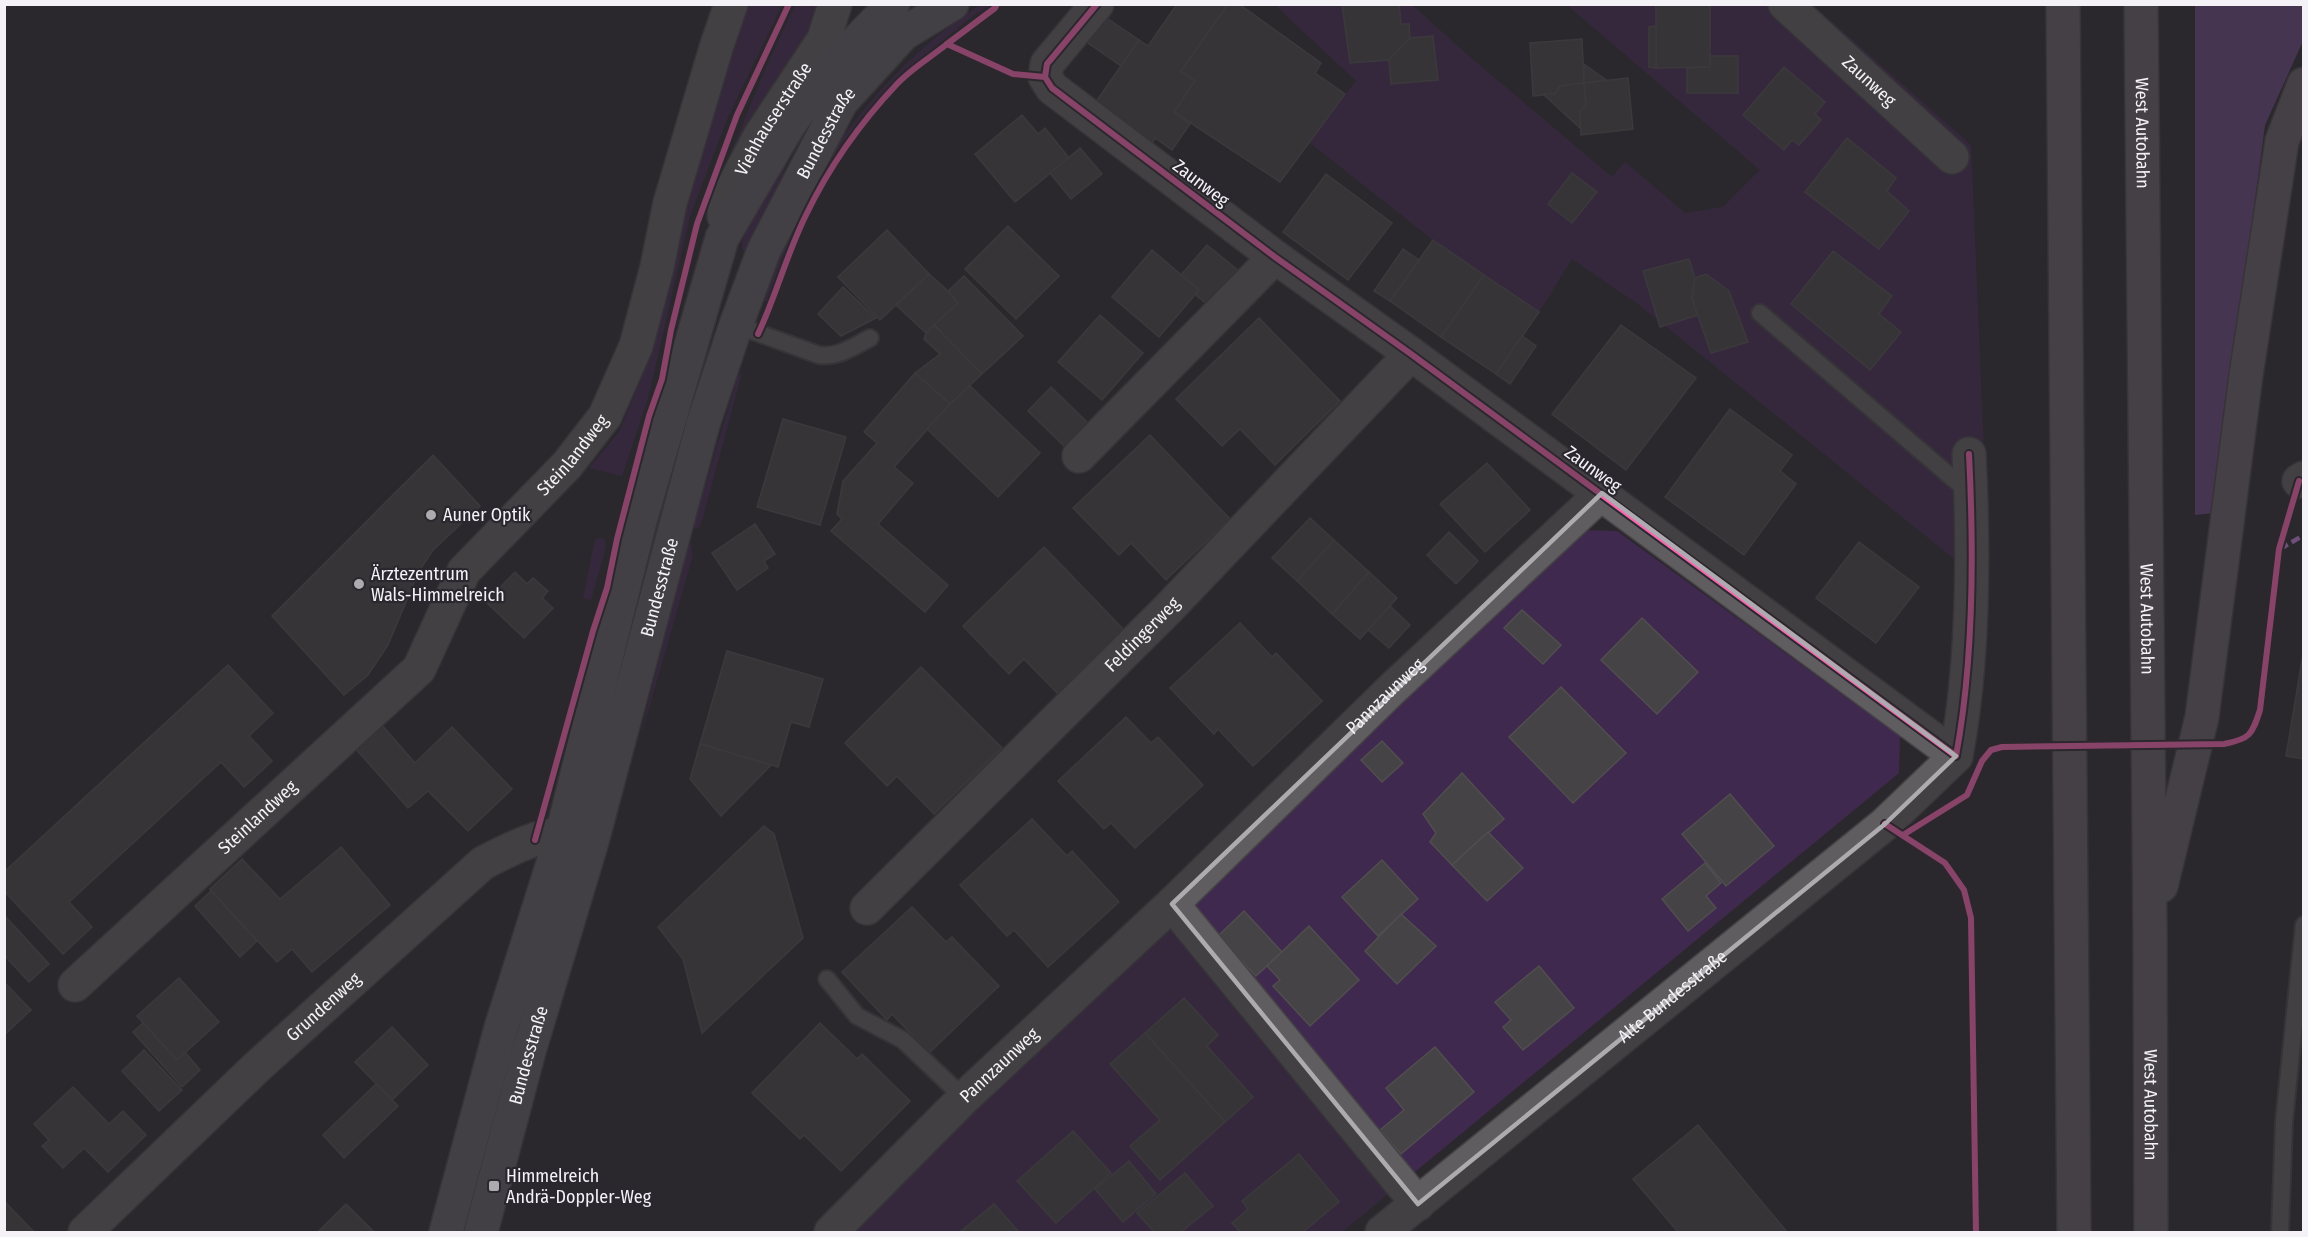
<svg xmlns="http://www.w3.org/2000/svg" width="2308" height="1237" font-family="'Fira Sans Condensed',sans-serif">
	<rect width="100%" height="100%" fill="#2b282d"/>
	<g fill="#40294f">
		<polygon points="749,5 782,5 727,119 690,216 648,398 622,476 589,468 619,432 635,394 695,172"/>
		<polygon points="795,5 817,5 804,50 725,173 724,169 769,61"/>
		<path d="M980 5H991L974 15 906 70 877 100 850 134 821 175 801 210 768 301 767 303C760 300 761 293 761 287 780 251 796 211 817 176 860 106 912 50 980 5Z"/>
		<polygon points="1275,5 1412,5 1470,57 1612,177 1625,162 1685,213 1723,207 1760,170 1567,5 1813,5 1971,145 1984,454 1963,566 1638,304 1572,259 1539,312 1433,240 1309,142 1356,81"/>
		<path d="M786 157 789 159 749 252 742 250C740 230 775 177 786 157Z"/>
		<polygon points="742,372 702,521 699,527 696,529 693,527 738,376"/>
		<polygon points="1583,530 1617,531 1900,736 1899,773 1342,1232 847,1232"/>
		<polygon points="604,538 606,546 591,600 583,598 595,539"/>
		<polygon points="691,544 692,558 643,729 642,729 687,546"/>
	</g>
	<polygon fill="#67467d" points="2195,5 2303,5 2303,41 2265,125 2213,513 2195,515"/>
	<g fill="#454345" stroke="#504e4f" stroke-width="1.5">
		<polygon points="1177,4 1228,4 1181,71 1195,81 1174,112 1190,124 1172,150 1155,138 1152,143 1095,103 1139,40 1148,46"/>
		<polygon points="1228,4 1239,4 1321,63 1315,73 1345,94 1280,182 1174,112 1195,81 1181,71"/>
		<polygon points="1342,4 1399,4 1401,24 1409,24 1410,38 1389,60 1350,63"/>
		<polygon points="1656,4 1710,4 1710,67 1656,68"/>
		<polygon points="1105,17 1139,40 1121,66 1088,43"/>
		<polygon points="1656,26 1656,68 1649,67 1649,27"/>
		<polygon points="1433,36 1438,80 1391,84 1389,60 1410,38"/>
		<polygon points="1582,39 1584,83 1560,86 1555,94 1533,96 1530,43"/>
		<polygon points="1710,56 1738,56 1738,93 1687,93 1687,68 1710,67"/>
		<polygon points="1584,64 1606,80 1584,83"/>
		<polygon points="1784,67 1825,102 1815,114 1821,120 1799,145 1792,140 1784,150 1743,115"/>
		<polygon points="1628,78 1633,129 1581,135 1580,111 1586,106 1584,83"/>
		<polygon points="1584,83 1586,106 1580,111 1580,128 1543,94 1555,94 1560,86"/>
		<polygon points="1022,115 1038,134 1045,128 1069,158 1015,202 975,154"/>
		<polygon points="1847,138 1896,178 1887,191 1909,211 1879,249 1805,192"/>
		<polygon points="1080,148 1102,174 1071,199 1050,173"/>
		<polygon points="1572,173 1597,192 1572,223 1548,204"/>
		<polygon points="1326,174 1392,223 1348,280 1283,232"/>
		<polygon points="1008,226 1059,276 1016,319 965,269"/>
		<polygon points="887,230 929,274 880,320 838,277"/>
		<polygon points="1433,240 1484,275 1441,337 1390,301"/>
		<polygon points="1207,245 1239,271 1209,306 1196,295 1199,290 1181,275"/>
		<polygon points="1403,249 1419,260 1390,301 1374,291"/>
		<polygon points="1152,250 1199,290 1159,337 1112,297"/>
		<polygon points="1833,251 1892,296 1879,314 1901,332 1870,370 1791,304"/>
		<polygon points="1689,259 1695,278 1692,299 1698,315 1660,327 1643,271"/>
		<polygon points="929,274 948,291 958,303 926,333 896,305"/>
		<polygon points="1706,274 1729,291 1748,342 1711,353 1692,299 1695,278"/>
		<polygon points="1484,275 1539,312 1496,374 1441,337"/>
		<polygon points="964,276 1023,336 982,374 934,325 958,303 948,291"/>
		<polygon points="843,287 876,318 841,336 818,314"/>
		<polygon points="1100,315 1143,353 1102,400 1058,362"/>
		<polygon points="1259,318 1340,401 1275,465 1240,429 1222,446 1176,399"/>
		<polygon points="934,325 982,374 950,404 915,373 940,354 924,339 926,333"/>
		<polygon points="1621,325 1696,378 1626,470 1552,414"/>
		<polygon points="1522,336 1536,346 1510,384 1496,374"/>
		<polygon points="915,373 950,404 894,467 913,483 878,524 948,585 925,612 831,531 842,519 837,514 843,481 877,443 864,432"/>
		<polygon points="970,386 1040,453 998,497 927,429 950,404"/>
		<polygon points="1051,387 1088,423 1065,447 1028,411"/>
		<polygon points="1730,409 1792,455 1780,471 1796,484 1744,555 1665,497"/>
		<polygon points="783,419 846,437 820,525 757,507"/>
		<polygon points="1150,435 1230,519 1166,580 1131,543 1119,555 1073,508"/>
		<polygon points="433,455 480,506 433,550 419,571 388,645 368,675 344,695 272,616"/>
		<polygon points="1487,463 1530,510 1485,552 1440,504"/>
		<polygon points="1310,518 1334,540 1297,581 1272,558"/>
		<polygon points="755,524 775,554 764,561 768,568 737,590 712,553"/>
		<polygon points="1449,532 1478,561 1456,584 1427,555"/>
		<polygon points="1334,540 1369,572 1332,614 1297,581"/>
		<polygon points="1859,542 1919,587 1876,643 1816,598"/>
		<polygon points="1044,547 1126,632 1060,696 1024,659 1009,674 963,626"/>
		<polygon points="515,572 527,584 533,578 548,591 542,598 553,608 524,638 486,602"/>
		<polygon points="1369,572 1397,598 1360,639 1332,614"/>
		<polygon points="1390,606 1410,625 1389,648 1368,630"/>
		<polygon points="1522,610 1561,645 1543,664 1504,628"/>
		<polygon points="1642,618 1698,672 1657,714 1601,660"/>
		<polygon points="1240,623 1272,657 1276,653 1322,701 1253,766 1218,729 1214,734 1170,688"/>
		<polygon points="2304,648 2304,759 2286,756"/>
		<polygon points="727,651 823,679 809,727 791,722 778,767 700,744"/>
		<polygon points="228,665 273,713 249,736 272,761 244,787 221,762 69,902 92,927 63,954 4,891 4,872"/>
		<polygon points="921,667 1002,748 934,814 897,776 887,786 845,743"/>
		<polygon points="1561,687 1626,753 1573,803 1509,737"/>
		<polygon points="1126,717 1151,743 1158,737 1203,785 1135,848 1111,823 1104,829 1058,781"/>
		<polygon points="381,724 415,763 452,727 512,789 468,831 428,791 408,808 355,748"/>
		<polygon points="1382,741 1403,763 1382,782 1361,760"/>
		<polygon points="700,744 771,765 721,816 690,779"/>
		<polygon points="1462,773 1504,819 1452,865 1430,842 1436,833 1423,814"/>
		<polygon points="1730,794 1774,846 1726,886 1682,834"/>
		<polygon points="1032,819 1067,856 1072,851 1119,902 1048,967 1014,930 1007,936 960,885"/>
		<polygon points="764,826 774,834 803,938 702,1033 683,959 658,927"/>
		<polygon points="1488,832 1523,868 1487,901 1452,865"/>
		<polygon points="341,847 390,905 312,972 292,949 277,962 210,889 242,859 280,899"/>
		<polygon points="1382,860 1418,899 1378,936 1342,897"/>
		<polygon points="1705,863 1721,883 1706,896 1716,908 1688,931 1662,899"/>
		<polygon points="211,891 257,941 240,957 195,906"/>
		<polygon points="912,907 946,942 952,937 999,986 929,1053 892,1014 887,1020 842,972"/>
		<polygon points="1244,911 1282,952 1256,976 1218,936"/>
		<polygon points="1401,914 1436,946 1397,984 1365,951"/>
		<polygon points="5,916 49,964 29,982 4,955"/>
		<polygon points="1309,926 1359,980 1310,1026 1273,986 1280,980 1267,966"/>
		<polygon points="1539,966 1574,1008 1523,1050 1503,1027 1511,1020 1495,1002"/>
		<polygon points="179,978 219,1022 177,1060 137,1016"/>
		<polygon points="4,982 31,1010 4,1035"/>
		<polygon points="1184,998 1218,1035 1207,1046 1253,1097 1225,1122 1145,1033"/>
		<polygon points="143,1023 177,1060 185,1052 200,1070 182,1087 133,1032"/>
		<polygon points="820,1023 857,1059 862,1054 910,1101 841,1171 804,1135 800,1139 752,1093"/>
		<polygon points="392,1027 428,1065 392,1100 355,1062"/>
		<polygon points="1145,1033 1225,1122 1160,1180 1130,1146 1160,1120 1110,1064"/>
		<polygon points="1435,1047 1474,1092 1401,1154 1380,1130 1404,1110 1386,1088"/>
		<polygon points="144,1050 182,1090 159,1111 122,1071"/>
		<polygon points="376,1084 398,1106 344,1158 323,1135"/>
		<polygon points="73,1087 109,1124 123,1111 146,1135 108,1172 84,1148 63,1168 42,1146 49,1140 34,1124"/>
		<polygon points="1698,1125 1787,1232 1678,1232 1633,1179"/>
		<polygon points="1073,1131 1111,1173 1056,1223 1017,1181"/>
		<polygon points="1299,1154 1339,1202 1303,1232 1240,1232 1232,1223 1248,1209 1242,1201"/>
		<polygon points="1129,1161 1156,1194 1123,1222 1095,1189"/>
		<polygon points="1185,1173 1213,1206 1181,1232 1154,1232 1137,1213"/>
		<polygon points="4,1201 34,1232 4,1232"/>
		<polygon points="346,1204 374,1232 318,1232"/>
		<polygon points="994,1204 1019,1232 960,1232"/>
	</g>
	<g fill="none" stroke-linecap="round" stroke-linejoin="round">
		<g stroke="#454346" stroke-width="20">
			<g id="service">
				<polyline points="1760,313 1971,494"/>
				<path d="M736 325 819 355C838 358 854 346 870 338"/>
				<polyline points="827,979 857,1016 903,1040 964,1098"/>
				<polyline points="2280,1232 2284,1122 2304,925"/>
			</g>
		</g>
		<g stroke="#454346" stroke-width="36">
			<g id="minor">
				<path d="M1097 4 1047 64 1045 77 1052 88 1275 257 1411 354 1956 756C1974 660 1974 552 1969 454"/>
				<path id="s1" d="M1785 4 1952 157"/>
				<polyline points="1079,456 1275,257"/>
				<polyline points="2299,481 2304,478"/>
				<polyline points="1172,904 1418,1204"/>
				<path id="s2" d="M867 908 1168 609 1411 354"/>
				<path id="s3" d="M75 985 419 669 464 571 567 465 605 416 636 346 657 267 670 203 716 48 731 4"/>
				<path id="s4" d="M85 1232 258 1066 483 863C505 852 539 833 564 835 571 835 579 838 587 840"/>
				<path id="s5" d="M831 1232 964 1098 1172 904 1392 689 1602 493"/>
				<path id="s6" d="M1382 1232 1885 824 1956 756"/>
			</g>
		</g>
		<g stroke="#454346" stroke-width="36">
			<g id="tertiary">
				<path id="s7" d="M724 216 725 203 760 136 824 39 835 4"/>
			</g>
		</g>
		<g stroke="#454346" stroke-width="36">
			<g id="primary">
				<polyline points="446,1232 501,1028 562,835 640,521 722,238 788,126 828,71 893,4"/>
				<path id="s8" d="M481 1232 529 1051 592 841 703 424 736 325 764 250 841 102 903 34 952 4"/>
			</g>
		</g>
		<g stroke="#454346" stroke-width="36">
			<g id="motorway">
				<polyline points="2063,4 2074,1232"/>
				<path id="s9" d="M2141 4 2150 931 2151 1232"/>
				<polyline points="2161,886 2202,717 2246,375 2282,141 2304,84"/>
			</g>
		</g>
		<use href="#service" stroke="#5f5d60" stroke-width="16"/>
		<use href="#minor" stroke="#5f5d60" stroke-width="33"/>
		<use href="#tertiary" stroke="#5f5d60" stroke-width="33"/>
		<use href="#primary" stroke="#615e63" stroke-width="33"/>
		<use href="#motorway" stroke="#625e65" stroke-width="33"/>
		<polyline stroke="#c07fdc" stroke-width="4.5" stroke-dasharray="9 4.5" stroke-linecap="butt" points="2280,549 2304,535"/>
		<g stroke="#2b272e" stroke-width="10">
			<g id="cycleway">
				<polyline points="997,4 995,8 947,44 1013,74 1045,77"/>
				<path d="M1097 4 1047 64 1045 77 1052 88 1275 257 1411 354 1956 756C1974 660 1974 552 1969 454"/>
				<path d="M758 334C776 296 787 253 806 215 828 169 861 122 897 84 911 69 931 57 947 44"/>
				<polyline points="1885,824 1945,863 1964,890 1971,918 1976,1232"/>
				<path d="M1903 835 1967 795 1982 761 1991 750 2002 747 2224 744C2250 739 2252 735 2260 710L2279 549 2299 481"/>
				<polyline points="535,840 593,631 607,588 617,539 649,416 662,379 671,330 697,224 737,115 789,4"/>
			</g>
		</g>
		<use href="#cycleway" stroke="#f766af" stroke-width="6"/>
	</g>
	<path d="M0 0H2308V1237H0ZM1602 493 1956 756 1885 824 1418 1204 1172 904Z" fill="#2b282d" fill-opacity=".55" fill-rule="evenodd"/>
	<path fill="none" stroke="#aeabb0" stroke-width="4.5" stroke-linejoin="round" d="M1602 493 1956 756 1885 824 1418 1204 1172 904Z"/>
	<g fill="#aeabb0" stroke="#2b272e" stroke-width="2">
		<circle cx="431" cy="515" r="6"/>
		<circle cx="359" cy="584" r="6"/>
		<rect x="488" y="1180" width="12" height="12" rx="3"/>
	</g>
	<g text-anchor="middle" dominant-baseline="central" stroke-width="4.5" stroke-linejoin="round" paint-order="stroke">
		<g font-size="18" fill="#f4f2f6" stroke="#2b272e">
			<text stroke="none"><textPath href="#s1" startOffset="114">Zaunweg</textPath></text>
			<text stroke="none"><textPath href="#s7" startOffset="110">Viehhauserstraße</textPath></text>
			<text stroke="none"><textPath href="#s9" startOffset="129">West Autobahn</textPath></text>
			<text stroke="none"><textPath href="#s8" startOffset="1155">Bundesstraße</textPath></text>
			<text transform="translate(1201 183) rotate(37)">Zaunweg</text>
			<text stroke="none"><textPath href="#s3" startOffset="734">Steinlandweg</textPath></text>
			<text transform="translate(1593 469) rotate(36)">Zaunweg</text>
			<text stroke="none"><textPath href="#s8" startOffset="669">Bundesstraße</textPath></text>
			<text stroke="none"><textPath href="#s9" startOffset="615">West Autobahn</textPath></text>
			<text stroke="none"><textPath href="#s2" startOffset="388">Feldingerweg</textPath></text>
			<text stroke="none"><textPath href="#s5" startOffset="771">Pannzaunweg</textPath></text>
			<text stroke="none"><textPath href="#s3" startOffset="248">Steinlandweg</textPath></text>
			<text stroke="none"><textPath href="#s6" startOffset="374">Alte Bundesstraße</textPath></text>
			<text stroke="none"><textPath href="#s4" startOffset="328">Grundenweg</textPath></text>
			<text stroke="none"><textPath href="#s8" startOffset="183">Bundesstraße</textPath></text>
			<text stroke="none"><textPath href="#s5" startOffset="237">Pannzaunweg</textPath></text>
			<text stroke="none"><textPath href="#s9" startOffset="1101">West Autobahn</textPath></text>
		</g>
		<g font-size="18" fill="#f4f2f6" stroke="#2b272e" text-anchor="start">
			<text x="443" y="515">Auner Optik</text>
			<text x="371" y="574">Ärztezentrum<tspan x="371" dy="21">Wals-Himmelreich</tspan></text>
			<text x="506" y="1176">Himmelreich<tspan x="506" dy="21">Andrä-Doppler-Weg</tspan></text>
		</g>
	</g>
	<rect width="2308" height="1237" fill="none" stroke="#f4f2f6" stroke-width="12"/>
</svg>
